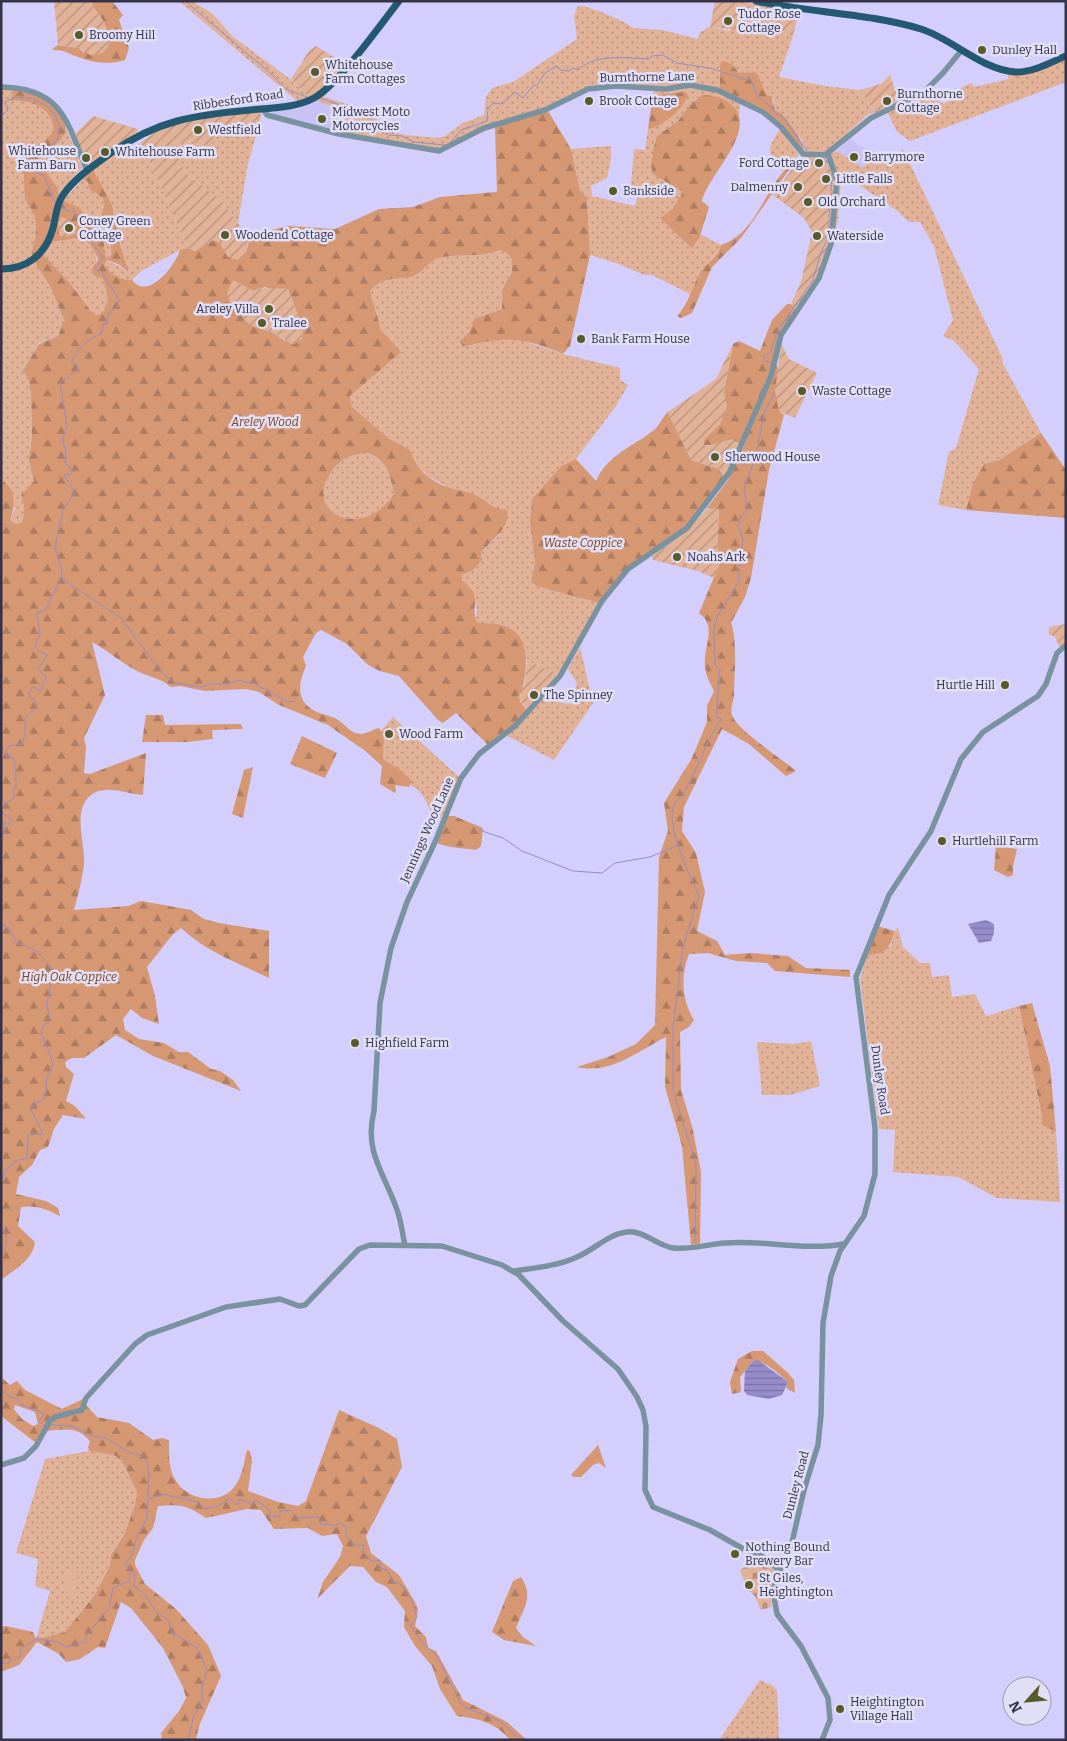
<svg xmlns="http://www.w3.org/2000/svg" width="1067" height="1741" font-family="Bitter,serif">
	<defs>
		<pattern id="grass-dots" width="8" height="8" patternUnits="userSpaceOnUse" patternTransform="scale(1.25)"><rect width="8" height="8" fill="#e1b297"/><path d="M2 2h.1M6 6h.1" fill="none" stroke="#b7917d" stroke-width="1.8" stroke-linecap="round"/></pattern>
		<pattern id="forest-firs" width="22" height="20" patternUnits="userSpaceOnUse" patternTransform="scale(1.25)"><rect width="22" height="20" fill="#d69773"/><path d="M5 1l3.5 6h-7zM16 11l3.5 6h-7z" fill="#ae7c60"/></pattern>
		<pattern id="cemetery-stones" width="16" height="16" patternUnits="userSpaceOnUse" patternTransform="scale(1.25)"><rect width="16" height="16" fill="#e1b297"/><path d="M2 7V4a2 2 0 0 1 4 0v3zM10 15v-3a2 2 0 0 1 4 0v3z" fill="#b7917d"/></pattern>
		<pattern id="garden-furrows" width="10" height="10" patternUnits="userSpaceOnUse" patternTransform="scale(1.25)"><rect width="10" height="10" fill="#e1b297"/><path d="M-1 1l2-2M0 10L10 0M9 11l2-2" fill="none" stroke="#b7917d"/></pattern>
		<pattern id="water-rules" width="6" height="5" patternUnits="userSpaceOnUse" patternTransform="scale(1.25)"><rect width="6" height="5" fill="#958cc9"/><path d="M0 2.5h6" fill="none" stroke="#7a73a5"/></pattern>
	</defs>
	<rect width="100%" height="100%" fill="#d4cefc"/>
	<g fill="#c9c2f5">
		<polygon points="316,100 342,111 346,116 343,134 274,116 275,109 307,103 310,105"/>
		<polygon points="850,138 859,146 876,152 863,168 837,151"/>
	</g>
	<g fill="url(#grass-dots)">
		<polygon points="179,1 192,1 213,14 232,36 290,79 309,98 297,101"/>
		<path d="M736 1 776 8 768 28 793 36 779 77 825 86 860 90 874 112 869 114 824 153 806 154C804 136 786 121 775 110L772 96 766 95 754 72 739 73 732 64H720V89L689 83 668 86 603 84 590 86 537 111 440 149 343 134 346 116 342 111 316 100 330 89 324 97 366 110 392 132 406 135 437 138 445 136 463 123 484 115 486 97 492 88 513 82 577 39 574 16 578 6C585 4 627 22 633 28L662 30 698 39 700 32 710 27 729 31 740 18 739 10 735 6Z"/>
		<polygon points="1066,58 1066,82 910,141 897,132 887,111 925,93 944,104 956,94 954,91 971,83 974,87 1009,79 1007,73"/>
		<path d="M680 87 714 91 740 103 739 117C731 97 716 97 697 98L678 121 657 136 651 165 663 181 683 192 672 209 660 218 692 249 700 234 721 245 720 250 702 270 690 294 652 275H644L619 264 590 255 587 197 580 190 571 149 611 146V160L607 178 591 186 592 196 635 206 638 194 631 186 634 149 645 150 648 129 665 122 677 110 674 92 660 94 652 101 654 89Z"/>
		<path d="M1 89 14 90 10 101C30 99 55 108 53 132L45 140 25 152C24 158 23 197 26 202 28 206 33 210 34 214 38 227 35 241 31 253L51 288 64 320 58 336 39 343 23 370 29 381 31 394 32 434 30 448 34 481 21 495 24 505 23 522 16 524 10 520 15 509 1 480Z"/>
		<polygon points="259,125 248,164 238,223 222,201 185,172 172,145 193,141 203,146 212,137"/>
		<path d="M66 128 82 168 59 194 57 187 38 160 39 156C50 149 63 142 66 128Z"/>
		<path d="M780 129 799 155 782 171C765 153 768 148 780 129Z"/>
		<path d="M141 142 188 248 180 250 141 271 132 280C121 281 110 274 104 265L106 260 127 270 112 205 93 169 124 146 135 150Z"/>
		<polygon points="903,149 1003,359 1002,362 1041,433 999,460 984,464 966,510 938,505 949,452 956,448 979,369 954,341 943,336 953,320 934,246 920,222 909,222 896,210 856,183 841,178 838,220 834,238 839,180 831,154 837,151 863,168 876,152 893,162"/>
		<path d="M83 179 88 182 90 190C94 192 104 197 104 202 105 206 102 210 102 214 103 229 113 241 111 256L106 258 104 244 95 227 90 226 82 215 63 200Z"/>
		<path d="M80 237C98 244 98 260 95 276L103 279 108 299 103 313 97 315 91 313 69 282 43 254 50 242Z"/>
		<path d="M500 250 507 253 512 260V272L502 290V309L474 319 470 331 460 341 463 347 492 340 518 339 563 354 620 368V380L628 385 616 406 576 459 561 466 532 499 531 533 535 564 531 580 536 586 599 603 559 674 527 661 525 648 477 622C475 616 478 612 476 606 474 595 461 587 462 575L482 560 481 553 500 534 501 510 473 494 449 488 428 476 414 462 410 450 388 438 352 407 350 396 399 353V349L381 330 370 292C380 277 395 279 411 276 419 275 427 263 436 259 457 252 480 259 500 250Z"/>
		<path d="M367 453C387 461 390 473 394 494 360 543 302 511 332 471 342 458 351 454 367 453Z"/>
		<polygon points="580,647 593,703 554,760 507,736 551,689 561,703 577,704 575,696 577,683 568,669"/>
		<path d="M393 717 459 777 441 819C425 813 428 792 411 786V780L384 760 381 731Z"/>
		<polygon points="898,928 903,947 920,963 930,963 932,977 949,975 952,997 975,994 986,1016 1019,1006 1042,1116 1042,1125 1056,1132 1060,1202 997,1198 958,1177 893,1172 895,1130 879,1129 860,979 867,955 891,946 895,931"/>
		<polygon points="811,1041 820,1086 790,1095 762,1095 757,1042 794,1044"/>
		<polygon points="89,1451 114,1455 122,1461 137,1492 135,1505 124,1535 111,1553 110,1566 94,1596 65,1632 36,1639 50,1591 35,1586 38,1559 16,1553 45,1459"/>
		<polygon points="760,1680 773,1686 777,1691 779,1740 719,1740"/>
	</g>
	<g fill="url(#forest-firs)" fill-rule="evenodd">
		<path d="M93 1H112L123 15 119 20 129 48 125 60C102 67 84 60 63 51 59 50 56 51 52 49L58 45 79 48 83 52 110 42 104 22 92 5Z"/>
		<polygon points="723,61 732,64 739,73 754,72 758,75 766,95 772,96 772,100 775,110 782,114 798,135 806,154 760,108 720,89 720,64"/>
		<path d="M14 90C22 92 33 92 40 96 50 102 70 121 65 133 60 144 48 150 39 157L38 160 57 187 59 194 46 239 34 259 31 253C35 241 38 227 34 215 33 210 28 206 26 202 23 197 24 158 25 152L45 140 53 132C55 108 30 99 10 101Z"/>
		<path d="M685 92 688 95C685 107 662 128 648 129L652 101 660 94Z"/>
		<path d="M702 95C713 95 726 98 734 107 756 133 709 174 702 201L709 207 700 236 692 249 660 218 672 209 683 192 656 176 652 171 651 165 654 147 657 136 678 121 690 105Z"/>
		<path d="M548 111 571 149 580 190 587 197 590 255 570 346 563 354C522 337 506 336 463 347L460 341 470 331 474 319 502 309V290L512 272V260L507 253 500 250C480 259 457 252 436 259 427 263 420 275 411 277 396 279 380 277 370 292L381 330 399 349 400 353 350 396 352 407 388 438 410 450C416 469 431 482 450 488 458 491 466 491 473 494 485 499 494 510 507 510 511 528 491 540 481 553L482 560 473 570 462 575V580C485 600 469 602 477 622 485 624 494 623 501 625 537 635 525 675 520 701L527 711 515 724 488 745 456 713 443 723 438 720 399 676 380 671 368 665 347 644 321 630 316 633 303 657 306 666C299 682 295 699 313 710 321 715 331 715 338 720 346 725 351 734 361 734 368 734 373 729 379 728 388 739 381 748 384 760L399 769 412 781 409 787 395 785 396 791 395 793 380 784 382 766 364 750 328 725 279 705 259 692 246 689 205 691 180 686 171 687C162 679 150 677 139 672 123 664 108 651 92 642L105 695 84 738 86 747 84 773 90 774 146 753 143 795C128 794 108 785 94 793 70 806 86 845 84 865 82 880 78 895 74 910L128 906 141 901 191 910 204 919 219 923 269 931V978C238 963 206 952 181 928L173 934 147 967 155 996 159 1024 142 1018 131 1009 123 1019 125 1030 139 1039 164 1043 179 1052H188L211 1069 220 1071 233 1080 241 1091 153 1056 116 1035 84 1058H72L65 1062 66 1067 74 1074 66 1101 75 1106 86 1119 63 1115 54 1129 48 1147 40 1150 32 1165 19 1177 16 1194 46 1201 58 1208 60 1216C46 1209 37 1205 21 1207L18 1226 35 1242C33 1260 15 1269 1 1280V480C16 488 16 505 10 520L16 524 23 522 24 505 21 495 34 481 29 461 32 434 31 394 29 381 23 370 39 344 58 336 64 320 51 288 35 262 43 254 69 282 92 313 97 315 103 313 108 299 103 279 95 276 91 270 98 260C88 229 75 240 50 242L63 200 81 209C83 221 87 224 97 228L104 244 106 258 111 256C113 241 103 229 102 214 102 210 105 206 104 202 104 197 94 192 90 190L88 182 83 179 93 169 112 205 118 236 128 271 118 264 107 260 104 265C110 274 121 280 132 280 148 301 175 266 180 250L188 248 195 251 213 240 220 243 228 257 246 252 251 234 290 226 335 229 379 209 413 207 440 197 496 192 497 191 495 127ZM243 286 253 291 265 287 291 296 303 331 285 341 272 332 253 326 245 320 238 308ZM368 453C387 461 390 473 394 494 360 543 302 511 332 471 342 458 351 454 368 453Z"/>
		<path d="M796 160 741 238 712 267 692 313 681 318 677 316C689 304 692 285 702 270 708 262 720 255 721 245 760 232 765 181 796 160Z"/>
		<path d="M787 304H791L795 309 781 330 774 361C782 369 777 382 775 392 780 401 775 409 784 415L769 470 751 578 745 597 731 623C738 643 734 675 734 696 733 702 730 710 732 715 737 730 782 759 796 771L786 776 749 744 722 729 684 807 682 831 696 853 705 892 697 931 717 941 725 955 751 953 788 956 806 968 850 970V977L775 971 767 963 736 961 708 953 689 954C680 976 682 1000 694 1020L689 1027 680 1032 681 1090 692 1126 701 1172 700 1244 691 1245 682 1146 665 1087 666 1037C638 1051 610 1075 577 1067L608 1057 636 1044 655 1025 659 857 668 831 664 803 692 758 707 722V706L714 691C710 683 705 674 705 665 703 646 718 627 699 613L722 558 717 548 719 510 707 508 728 480 744 446 751 422H748L741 444 725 441 715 445H704V440L724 392 733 344 739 341 760 351 772 320Z"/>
		<path d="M668 412 691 460 719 469 724 476C710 496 697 517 679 532 651 556 618 570 599 603L536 586 531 580 535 564 530 522 532 499 561 466 576 459 596 481C608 454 633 447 654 430 660 425 662 417 668 412Z"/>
		<polygon points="1041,433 1066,470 1066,518 966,510 973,484 984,464 999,460"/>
		<polygon points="146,715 163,715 165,725 241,724 243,729 212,730 213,739 187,742 142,742"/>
		<polygon points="302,736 337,753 325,778 290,764"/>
		<polygon points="253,767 243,818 232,814 244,770"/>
		<path d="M447 816H454L483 828 481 846 476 850C463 848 450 848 437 843Z"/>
		<polygon points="996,846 1017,849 1013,866 1013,875 1008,877 994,870"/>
		<path d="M877 926 895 931C890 948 886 954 867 955Z"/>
		<polygon points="1032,1003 1050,1066 1056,1132 1042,1125 1042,1116 1019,1006"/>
		<path d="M752 1351H763L787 1372 794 1380 795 1393 786 1388 788 1382C779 1374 764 1360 753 1361L740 1377 741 1392 732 1394 730 1382 738 1359Z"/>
		<path d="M1 1377 10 1385 17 1381 25 1390 62 1409 85 1398 82 1409 54 1416 36 1443 1 1416ZM15 1405 35 1412 38 1424 33 1426 21 1418 14 1409Z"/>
		<path d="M86 1405 97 1417 129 1423 153 1440 162 1438 169 1440C169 1453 168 1469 176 1481 189 1502 224 1506 237 1483 243 1473 244 1461 247 1450L250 1451 252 1461 248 1491 278 1502 298 1506 306 1501 339 1410 379 1428 397 1439 402 1467 366 1536 371 1553 399 1575 415 1602 418 1610 415 1626 426 1637 428 1648 436 1651 463 1700 507 1722 527 1740H510C497 1723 477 1718 457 1716L440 1689 432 1666 415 1646 404 1627 405 1611 387 1587 376 1582 363 1567 350 1566 317 1599 323 1582 340 1557 343 1546 337 1534 322 1536 308 1528 274 1529 261 1510 247 1509 206 1518C187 1505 180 1504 158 1506L153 1528 144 1540 135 1560V1565L145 1584 176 1609 208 1645 221 1676 199 1726 196 1740H162L161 1733 179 1711 186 1698 183 1687 163 1648 131 1608 121 1602 105 1648 98 1647 80 1659 66 1662 59 1654 37 1642 19 1665 1 1672V1627L6 1626 33 1632 36 1639 65 1632 94 1596 110 1566 111 1554 124 1535 135 1505 137 1492 122 1461 114 1455 89 1451 88 1447 90 1442C81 1426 61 1429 46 1431L55 1419 78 1414Z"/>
		<polygon points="598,1445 606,1468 599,1463 593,1465 581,1477 574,1477 571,1475"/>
		<path d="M521 1577C534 1597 524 1607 516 1628L523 1637 536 1646 504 1640 492 1632 513 1581Z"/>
	</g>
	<path fill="url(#cemetery-stones)" d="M759 1557 772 1566C777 1579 769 1593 772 1607L760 1610C758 1602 756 1594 748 1591L740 1570Z"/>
	<g fill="url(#garden-furrows)">
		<path d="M54 1H93L92 5 104 22 110 42C106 52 100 56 90 55L79 48 58 45Z"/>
		<polygon points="715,1 736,1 735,6 740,14 735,30 710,27"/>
		<polygon points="776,8 799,12 793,36 768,28"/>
		<polygon points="316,46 345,64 323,88 309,98 291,79 309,51"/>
		<polygon points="890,75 899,101 875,113 860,90 881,84"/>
		<polygon points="259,111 261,115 259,125 213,137 214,142 203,146 190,141 173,146 185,172 222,201 240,226 251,234 246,252 238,260 228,257 220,243 213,240 195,251 188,248 141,142 162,128 200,118"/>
		<path d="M93 116 138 129 137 133 90 164C81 161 76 143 77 135H74Z"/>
		<polygon points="808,157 825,158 834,176 831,240 818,275 795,309 791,304 801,282 812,232 804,218 773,195 797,162"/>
		<polygon points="62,217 77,226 75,234 63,237 59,235 58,223"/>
		<path d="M233 280 253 291C266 286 274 290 288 288L303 331 302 339 293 345 272 332 253 326 245 320 238 308 231 305 227 293Z"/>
		<path d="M781 343 789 359 817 373 795 418 780 412C776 405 779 399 775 392Z"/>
		<polygon points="733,344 724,392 727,407 720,424 704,440 704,445 707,446 732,439 741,444 724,476 719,469 691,460 668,412 716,379"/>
		<path d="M707 508 719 509 717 548 722 558 714 578 698 571 653 560 652 556C674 541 691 529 707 508Z"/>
		<polygon points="1066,624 1066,643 1060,647 1054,636 1049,635 1049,627"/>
		<polygon points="527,661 559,674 527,710 518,697 524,686"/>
	</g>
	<polygon fill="#e1b297" points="67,1570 78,1571 76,1594 64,1593"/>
	<g fill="url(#water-rules)">
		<polygon points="986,920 994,924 994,933 991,941 979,943 968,924"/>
		<polygon points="758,1360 788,1382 782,1395 769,1399 747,1395 744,1391 745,1371 753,1361"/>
	</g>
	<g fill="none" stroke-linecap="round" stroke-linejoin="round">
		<g stroke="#958cc9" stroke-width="1">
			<polyline points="185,1 269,72 286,89 307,97"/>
			<polyline points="320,98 366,114 382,131 389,135 402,136 414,142 445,145"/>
			<path d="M1 116 8 110 5 102C27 88 66 109 58 137 55 148 35 151 28 160L34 171 44 176 55 202"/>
			<path d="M451 142 461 130 487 121 488 108 494 103 502 104 515 92 523 98 533 86 537 85 545 73 556 66 561 70 569 71 573 68 578 70C597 53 625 58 649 59L652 56 663 55 677 63 710 68 744 79 751 80 757 96 769 105 776 114 783 117 807 151"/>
			<polyline points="825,158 828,163"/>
			<polyline points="831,191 832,174"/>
			<polyline points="829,218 831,195"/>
			<polyline points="773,363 765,361 763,356 770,353 778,330 813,280 821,252 827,240 829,222"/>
			<polyline points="62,579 121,618 162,673 175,683 202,687 208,684 227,684 239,680 247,683 252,682 288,702 294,701"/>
			<path d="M1 807 14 798 13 791 16 786C16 779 16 762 13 757L6 755V751L10 746 22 744 25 733V717L34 710 37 704 34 699 30 698 29 693 33 687 40 691 46 678 38 668 48 655 38 651 35 646 40 635 37 613 46 609 61 579 62 571 55 547 63 510 75 492 64 475 71 474 73 469 65 464 66 457 63 438 67 426 60 383 77 370 78 366 71 362C79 349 87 338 101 334L103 325 107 323 109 313 117 307 119 300 101 271 95 269 103 257 83 231 81 220 74 211H67L60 206"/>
			<polyline points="1,812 13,821 10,824 3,822 5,833 1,834"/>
			<polyline points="479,830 503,838 522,851 573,871 602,873 615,863 650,857 676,846"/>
			<polyline points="1,924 9,928 16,942 37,951 53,970 47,1005 50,1020 44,1025 41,1034 49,1051 53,1065 47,1077 45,1098 40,1102 35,1103 31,1109 43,1134 28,1135 27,1158 15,1161 12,1166 6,1169 1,1183"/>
			<path d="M1 1224C7 1233 10 1246 1 1254"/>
			<path d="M695 1241 696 1164 673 1090V1028L683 947 699 896C690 875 665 826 674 805 676 800 679 800 682 796 684 794 692 776 694 773 703 755 709 737 720 721L721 718 716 717 720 669 715 665 714 628 718 615 739 581V564L743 539 738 526 741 516 747 510 744 488 755 459 765 411 775 392"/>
			<polyline points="1,1389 10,1397 17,1398 23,1405 43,1413 44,1415 39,1421 44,1425"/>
			<polyline points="51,1425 72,1426 95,1437 104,1437 131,1453 140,1455 147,1462 149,1470 147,1518 136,1539 133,1553 125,1564 135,1575 134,1586 145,1594 155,1611 168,1620 173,1635 180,1637 197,1648 207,1671 202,1687 202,1702 194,1716 188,1740"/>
			<polyline points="149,1499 162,1494 198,1502 205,1509 218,1506 230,1498 235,1504 238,1504 240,1499 250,1503 256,1500 269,1509 271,1517 280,1516 280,1511 290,1510 297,1518 319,1517 321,1524 334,1525 340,1523 346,1526 346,1536 357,1546 364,1545 363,1552 371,1561 380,1560 380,1567 388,1571 393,1582 400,1584 411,1599 417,1617 411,1626 422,1642 437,1656 460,1702 464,1707 500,1721 521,1740"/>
			<polyline points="1,1663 5,1664 20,1656 21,1649 36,1639 58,1642 65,1647 85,1642 86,1636 109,1608 113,1588 129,1581 130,1573"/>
		</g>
		<g stroke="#78929f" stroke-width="5.5">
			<path d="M1 87C62 88 67 121 87 171"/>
			<polyline points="262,108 267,115 339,134 439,151 484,128 545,110 588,89 616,86 666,89 689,85 717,90 763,112 781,127 803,154 825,155 871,118 924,92 943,73 961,51"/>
			<path d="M405 1245C402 1232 401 1219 396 1207 383 1171 364 1151 374 1111L380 1003 391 948 407 902 435 842 461 778 479 754 515 726 560 676 602 601 628 569 687 528 729 473 771 376 781 335 819 278 831 244 837 180 828 154"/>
			<path d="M514 1271C534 1268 558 1266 577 1257 594 1250 608 1234 627 1232 643 1230 658 1246 673 1248 691 1250 708 1244 726 1243 766 1240 804 1251 844 1244"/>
			<polyline points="1,1465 24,1458 36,1446 50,1421 55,1417 82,1410 86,1398 135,1344 147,1335 226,1307 280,1299 299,1306 305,1305 359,1249 370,1245 442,1246 502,1265 519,1275 563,1321 618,1369 637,1397 643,1410 646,1427 645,1490 653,1507 710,1530 747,1551 762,1556 780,1571"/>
			<polyline points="822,1740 830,1720 828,1698 801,1646 777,1614 773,1591 777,1577 790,1551 804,1490 818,1445 821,1415 823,1323 831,1276 840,1251 864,1216 875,1174 875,1128 856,977 889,895 931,831 961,759 983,732 1038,696 1046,684 1057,653 1066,645"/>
		</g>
		<g stroke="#255971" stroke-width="7">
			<path d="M756 1C811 13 868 13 921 29 953 39 980 69 1015 72 1032 73 1051 62 1066 56"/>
			<path d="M1 269C28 269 46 254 53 228 56 217 56 205 63 195 75 178 94 165 111 153 157 120 195 115 250 110 270 108 296 108 314 98 338 85 380 25 399 1"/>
		</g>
	</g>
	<g fill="#585a27" stroke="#e1dff6" stroke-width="2">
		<circle cx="728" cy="21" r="5"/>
		<circle cx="79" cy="35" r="5"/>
		<circle cx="982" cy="50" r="5"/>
		<circle cx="315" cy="72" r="5"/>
		<circle cx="589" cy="101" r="5"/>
		<circle cx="887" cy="101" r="5"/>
		<circle cx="322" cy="119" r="5"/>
		<circle cx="198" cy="130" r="5"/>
		<circle cx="105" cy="152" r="5"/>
		<circle cx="854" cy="157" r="5"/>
		<circle cx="86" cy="158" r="5"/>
		<circle cx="819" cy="163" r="5"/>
		<circle cx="826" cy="179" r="5"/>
		<circle cx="798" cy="187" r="5"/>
		<circle cx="613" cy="191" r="5"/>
		<circle cx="808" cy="202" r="5"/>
		<circle cx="69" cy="228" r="5"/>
		<circle cx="225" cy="235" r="5"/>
		<circle cx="817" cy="236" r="5"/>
		<circle cx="269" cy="309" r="5"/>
		<circle cx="262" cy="323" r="5"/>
		<circle cx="581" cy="339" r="5"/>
		<circle cx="802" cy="391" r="5"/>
		<circle cx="715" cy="457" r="5"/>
		<circle cx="677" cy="557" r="5"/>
		<circle cx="1005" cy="685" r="5"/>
		<circle cx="534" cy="695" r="5"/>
		<circle cx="389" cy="734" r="5"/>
		<circle cx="942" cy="841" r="5"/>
		<circle cx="355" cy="1043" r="5"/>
		<circle cx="735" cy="1554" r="5"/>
		<circle cx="749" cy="1585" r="5"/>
		<circle cx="840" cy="1709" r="5"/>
	</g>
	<g text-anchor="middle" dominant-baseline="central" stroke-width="5" stroke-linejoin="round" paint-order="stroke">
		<g font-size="12" fill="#353248" stroke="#e1dff6" text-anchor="start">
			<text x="738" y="14">Tudor Rose<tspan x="738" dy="14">Cottage</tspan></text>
			<text x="89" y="35">Broomy Hill</text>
			<text x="992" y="50">Dunley Hall</text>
			<text x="325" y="65">Whitehouse<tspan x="325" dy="14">Farm Cottages</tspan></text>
			<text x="897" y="94">Burnthorne<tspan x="897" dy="14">Cottage</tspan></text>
			<text x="599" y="101">Brook Cottage</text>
			<text x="332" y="112">Midwest Moto<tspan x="332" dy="14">Motorcycles</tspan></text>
			<text x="208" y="130">Westfield</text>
			<text x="76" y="151" text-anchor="end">Whitehouse<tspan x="76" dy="14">Farm Barn</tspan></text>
			<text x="115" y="152">Whitehouse Farm</text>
			<text x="864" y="157">Barrymore</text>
			<text x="809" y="163" text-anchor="end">Ford Cottage</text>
			<text x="836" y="179">Little Falls</text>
			<text x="788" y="187" text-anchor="end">Dalmenny</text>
			<text x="623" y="191">Bankside</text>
			<text x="818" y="202">Old Orchard</text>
			<text x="79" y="221">Coney Green<tspan x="79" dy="14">Cottage</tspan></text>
			<text x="235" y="235">Woodend Cottage</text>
			<text x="827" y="236">Waterside</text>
			<text x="259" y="309" text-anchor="end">Areley Villa</text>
			<text x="272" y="323">Tralee</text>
			<text x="591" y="339">Bank Farm House</text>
			<text x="812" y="391">Waste Cottage</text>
			<text x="725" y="457">Sherwood House</text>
			<text x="687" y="557">Noahs Ark</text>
			<text x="995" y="685" text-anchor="end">Hurtle Hill</text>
			<text x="544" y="695">The Spinney</text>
			<text x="399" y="734">Wood Farm</text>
			<text x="952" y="841">Hurtlehill Farm</text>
			<text x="365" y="1043">Highfield Farm</text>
			<text x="745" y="1547">Nothing Bound<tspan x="745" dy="14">Brewery Bar</tspan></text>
			<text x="759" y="1578">St Giles,<tspan x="759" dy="14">Heightington</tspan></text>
			<text x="850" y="1702">Heightington<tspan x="850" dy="14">Village Hall</tspan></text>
		</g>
		<g font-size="12" fill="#353248" stroke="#e1dff6">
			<text transform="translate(647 77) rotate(-1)">Burnthorne Lane</text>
			<text transform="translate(238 100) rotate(-8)">Ribbesford Road</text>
			<text transform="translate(427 830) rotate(-66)">Jennings Wood Lane</text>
			<text transform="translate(880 1080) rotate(82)">Dunley Road</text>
			<text transform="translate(796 1485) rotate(-75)">Dunley Road</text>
		</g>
		<g font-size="12" font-style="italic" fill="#80441e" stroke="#e1dff6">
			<text x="265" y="422">Areley Wood</text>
			<text x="583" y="543">Waste Coppice</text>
			<text x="69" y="977">High Oak Coppice</text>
		</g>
	</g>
	<rect width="1067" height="1741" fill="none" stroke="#353248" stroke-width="5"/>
	<g transform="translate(1027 1701) rotate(243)"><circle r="24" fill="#e1dff6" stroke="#9c9ab0"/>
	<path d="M0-4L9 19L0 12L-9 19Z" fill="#585a27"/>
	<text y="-8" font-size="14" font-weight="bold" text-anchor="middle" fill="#353248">N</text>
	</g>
</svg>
